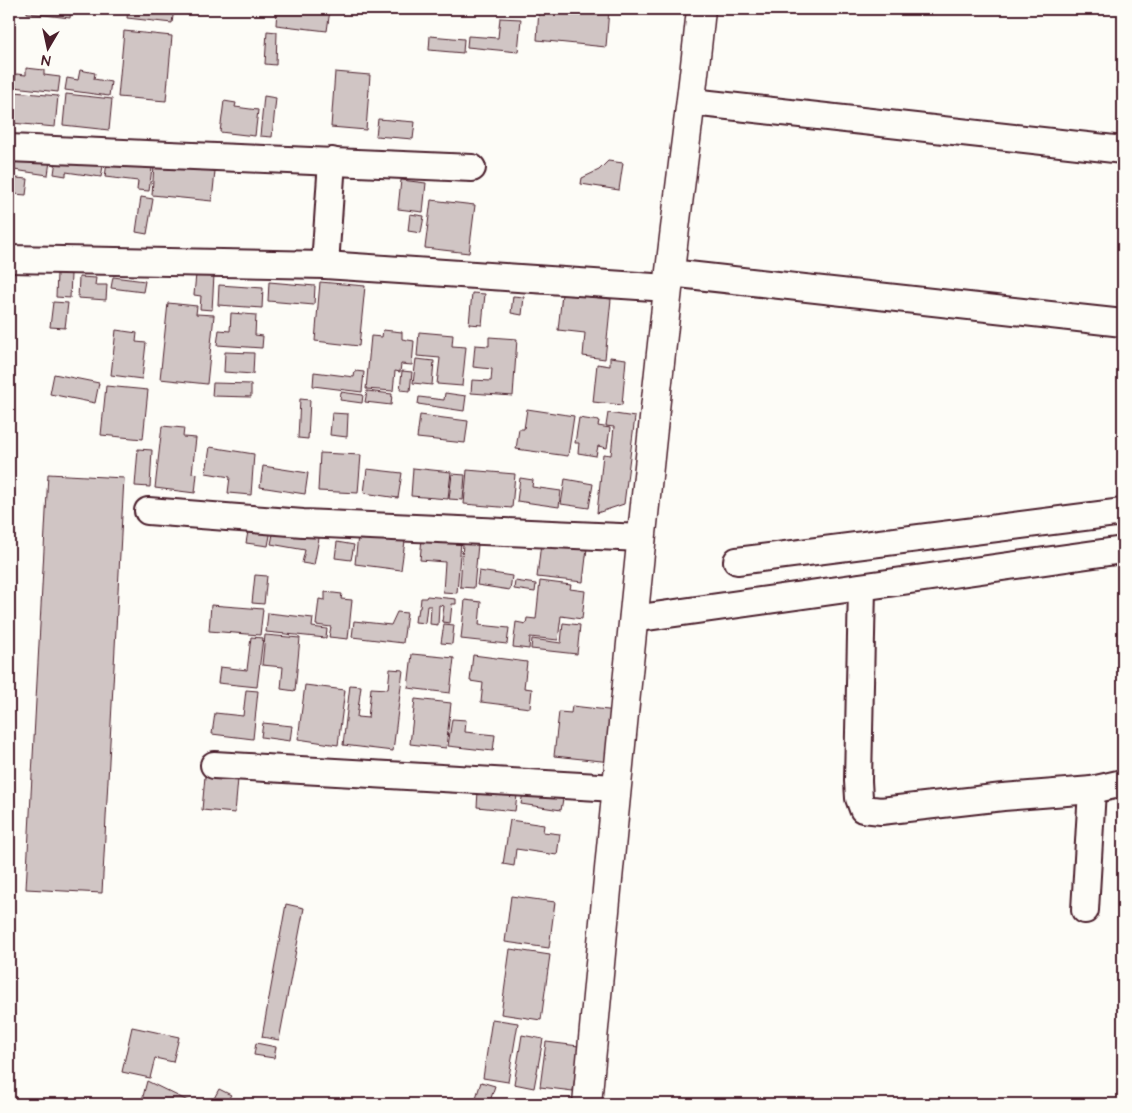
<svg xmlns="http://www.w3.org/2000/svg" width="1132" height="1113" font-family="'Architects Daughter',sans-serif">
	<rect width="100%" height="100%" fill="#fdfcf7"/>
	<filter id="ink" filterUnits="userSpaceOnUse"><feTurbulence type="fractalNoise" baseFrequency=".02" numOctaves="2"/><feDisplacementMap in="SourceGraphic" scale="10" xChannelSelector="R" yChannelSelector="G"/><feConvolveMatrix kernelMatrix="1 2 1 2 8 2 1 2 1" color-interpolation-filters="sRGB"/></filter>
	<g filter="url(#ink)">
		<g fill="#d0c5c4" stroke="#4a1f2b">
			<polygon points="27,9 71,9 70,18 27,13"/>
			<polygon points="128,9 174,9 172,23 127,18"/>
			<polygon points="277,9 330,10 327,31 276,25"/>
			<polygon points="539,9 609,9 606,47 537,40"/>
			<polygon points="500,18 521,19 518,52 467,47 468,36 498,38"/>
			<polygon points="124,31 172,36 166,101 118,97"/>
			<polygon points="267,31 277,32 276,65 265,64"/>
			<polygon points="430,36 464,39 463,53 429,50"/>
			<polygon points="26,68 44,70 44,75 60,77 58,92 14,87 16,74 26,75"/>
			<polygon points="80,70 95,73 94,79 111,82 109,96 65,90 67,78 78,80"/>
			<polygon points="335,72 370,75 366,130 331,127"/>
			<polygon points="15,92 58,96 55,127 12,123"/>
			<polygon points="66,94 112,99 109,130 63,125"/>
			<polygon points="264,96 276,98 272,137 260,136"/>
			<polygon points="224,101 236,103 235,107 258,110 255,136 220,132"/>
			<polygon points="378,119 415,122 413,139 376,136"/>
			<polygon points="15,159 50,161 48,175 14,170"/>
			<polygon points="56,160 103,166 101,177 66,172 66,176 54,174"/>
			<polygon points="608,161 623,163 619,190 581,184 582,178 599,170"/>
			<polygon points="107,162 152,168 149,191 137,190 138,181 105,177"/>
			<polygon points="154,165 215,171 212,201 152,195"/>
			<polygon points="9,166 13,167 9,208"/>
			<polygon points="16,178 28,179 26,195 14,194"/>
			<polygon points="401,180 426,183 423,212 398,209"/>
			<polygon points="141,197 153,199 147,234 136,232"/>
			<polygon points="431,200 475,205 469,253 425,248"/>
			<polygon points="410,214 424,216 421,233 408,231"/>
			<polygon points="57,273 71,274 70,298 56,297"/>
			<polygon points="196,274 214,275 212,310 200,309 201,296 194,295"/>
			<polygon points="79,277 96,278 95,285 107,285 106,300 78,298"/>
			<polygon points="113,277 145,281 143,292 111,288"/>
			<polygon points="269,282 315,286 314,305 268,301"/>
			<polygon points="320,282 365,286 359,346 315,341"/>
			<polygon points="219,285 263,288 262,308 218,305"/>
			<polygon points="472,293 485,294 482,325 469,324"/>
			<polygon points="562,294 611,299 605,359 583,356 585,333 558,330"/>
			<polygon points="513,296 524,297 522,315 511,313"/>
			<polygon points="53,302 68,303 65,328 50,327"/>
			<polygon points="168,303 197,306 196,314 214,315 207,384 160,379"/>
			<polygon points="231,313 256,315 255,335 263,336 262,348 217,345 219,330 230,331"/>
			<polygon points="116,330 137,333 136,342 146,343 142,379 111,375"/>
			<polygon points="383,330 402,332 402,339 414,341 412,365 401,364 400,372 395,371 393,391 366,389 371,336 382,337"/>
			<polygon points="419,332 453,335 452,346 466,347 462,386 437,384 440,358 417,356"/>
			<polygon points="489,337 517,339 513,396 471,393 472,380 491,381 492,369 473,367 475,345 489,346"/>
			<polygon points="225,352 254,353 253,374 224,372"/>
			<polygon points="610,357 626,359 622,405 593,402 597,364 610,366"/>
			<polygon points="416,359 434,361 432,385 413,383"/>
			<polygon points="355,371 364,372 362,392 313,386 314,372 354,377"/>
			<polygon points="402,371 412,372 410,391 400,390"/>
			<polygon points="54,374 99,383 95,403 50,394"/>
			<polygon points="213,383 251,384 251,397 212,396"/>
			<polygon points="106,386 148,390 143,439 101,435"/>
			<polygon points="367,391 392,394 391,405 365,402"/>
			<polygon points="341,392 363,395 362,403 340,400"/>
			<polygon points="445,393 466,396 464,411 418,404 419,397 444,400"/>
			<polygon points="300,399 310,400 308,439 298,438"/>
			<polygon points="527,409 574,416 568,456 516,449 519,429 524,429"/>
			<polygon points="332,413 348,414 347,437 330,435"/>
			<polygon points="608,413 635,417 624,504 597,513 603,454 611,455 614,427 606,426"/>
			<polygon points="420,415 468,421 465,443 417,438"/>
			<polygon points="579,418 599,421 598,426 610,428 607,448 598,446 596,456 578,453 579,443 575,443"/>
			<polygon points="162,426 184,428 183,437 196,438 192,473 197,474 195,493 155,488"/>
			<polygon points="210,447 254,454 251,495 228,493 230,477 206,473"/>
			<polygon points="138,449 152,450 150,487 135,486"/>
			<polygon points="320,453 361,455 358,493 318,491"/>
			<polygon points="263,466 308,473 305,494 260,487"/>
			<polygon points="413,468 451,472 448,499 411,496"/>
			<polygon points="367,469 402,473 398,498 364,493"/>
			<polygon points="467,470 515,474 512,508 464,504"/>
			<polygon points="48,474 124,478 102,893 26,889"/>
			<polygon points="452,474 465,475 463,500 449,499"/>
			<polygon points="520,478 533,480 532,487 561,491 559,507 517,501"/>
			<polygon points="565,479 593,484 589,508 561,504"/>
			<polygon points="249,526 271,530 268,546 246,543"/>
			<polygon points="274,529 320,533 314,565 302,563 305,550 271,544"/>
			<polygon points="358,535 405,541 401,570 355,564"/>
			<polygon points="422,538 461,541 457,593 443,592 445,562 420,560"/>
			<polygon points="337,542 354,545 351,560 335,558"/>
			<polygon points="463,543 478,544 474,588 460,587"/>
			<polygon points="541,543 587,548 583,582 537,577"/>
			<polygon points="479,571 512,576 510,590 477,585"/>
			<polygon points="255,575 267,576 264,604 252,603"/>
			<polygon points="515,581 536,584 535,592 514,589"/>
			<polygon points="540,581 571,585 570,589 585,591 582,619 561,616 558,640 530,637 529,649 513,647 516,622 526,624 527,618 536,619"/>
			<polygon points="325,592 342,594 341,599 352,600 348,639 329,637 331,627 316,625 319,599 325,600"/>
			<polygon points="427,596 456,599 456,604 452,604 450,623 442,622 444,606 439,605 438,625 430,624 431,606 427,606 425,623 415,622 416,614 418,614 419,608 420,608 421,598 426,598"/>
			<polygon points="465,600 481,602 479,625 509,628 507,644 461,639"/>
			<polygon points="211,605 263,609 260,635 209,631"/>
			<polygon points="397,612 407,613 403,643 352,637 354,621 391,625"/>
			<polygon points="268,613 313,618 312,627 327,629 326,638 266,632"/>
			<polygon points="563,623 580,625 577,654 531,649 532,639 561,643"/>
			<polygon points="444,624 454,625 452,644 441,643"/>
			<polygon points="265,635 300,638 295,691 281,689 283,667 262,665"/>
			<polygon points="251,637 263,638 257,687 218,683 220,667 247,670"/>
			<polygon points="412,654 454,658 450,693 408,688"/>
			<polygon points="473,655 527,662 524,688 532,689 530,708 481,702 483,683 470,681"/>
			<polygon points="390,669 403,670 393,751 343,745 350,685 361,686 357,717 368,718 371,688 388,689"/>
			<polygon points="305,685 345,690 338,745 298,739"/>
			<polygon points="246,690 258,691 253,739 212,734 215,713 243,716"/>
			<polygon points="415,699 451,703 446,748 410,744"/>
			<polygon points="572,706 617,711 611,762 554,756 559,712 571,713"/>
			<polygon points="452,719 466,720 465,732 495,735 493,751 448,746"/>
			<polygon points="263,723 292,726 290,741 261,737"/>
			<polygon points="205,776 238,779 235,813 202,810"/>
			<polygon points="478,791 517,795 515,811 477,807"/>
			<polygon points="523,792 563,799 561,810 521,804"/>
			<polygon points="510,820 544,825 543,832 560,834 557,855 516,849 514,866 503,864"/>
			<polygon points="511,896 555,902 549,948 505,942"/>
			<polygon points="286,904 304,908 279,1040 262,1037"/>
			<polygon points="510,949 550,955 541,1020 501,1014"/>
			<polygon points="492,1019 518,1023 508,1082 483,1078"/>
			<polygon points="132,1027 179,1037 173,1062 155,1058 150,1078 122,1072"/>
			<polygon points="522,1035 543,1039 534,1088 514,1084"/>
			<polygon points="546,1042 579,1046 573,1091 540,1087"/>
			<polygon points="256,1043 276,1047 274,1058 254,1055"/>
			<polygon points="147,1081 190,1102 189,1104 141,1104"/>
			<polygon points="481,1082 495,1086 489,1104 474,1104"/>
			<polygon points="219,1089 231,1095 225,1104 211,1104"/>
		</g>
		<g fill="none" stroke-linecap="round" stroke-linejoin="round">
			<g stroke="#4a1f2b" stroke-width="30">
				<g id="minor">
					<polyline points="692,102 1123,150"/>
					<polyline points="9,148 472,168"/>
					<polyline points="9,259 325,265 668,288"/>
					<polyline points="325,265 332,161"/>
					<polyline points="670,273 1123,323"/>
					<polyline points="148,511 303,523 642,538"/>
					<polyline points="737,561 1123,512"/>
					<polyline points="862,587 858,781 859,798 863,809 881,811 1003,797 1092,790 1123,783"/>
					<polyline points="633,619 1123,550"/>
					<polyline points="214,765 616,788"/>
					<polyline points="1085,910 1092,790"/>
				</g>
			</g>
			<g stroke="#4a1f2b" stroke-width="31">
				<path id="major" d="M587 1104C612 832 638 561 668 289 678 196 692 102 701 9"/>
			</g>
			<use href="#minor" stroke="#fdfcf7" stroke-width="26"/>
			<use href="#major" stroke="#fdfcf7" stroke-width="28"/>
		</g>
	</g>
	<rect width="1132" height="1113" fill="none" stroke="#fdfcf7" stroke-width="30"/>
	<rect x="15" y="15" width="1102" height="1083" fill="none" stroke="#4a1f2b" stroke-width="2" filter="url(#ink)"/>
	<g transform="translate(48 48) rotate(189)" stroke="#fdfcf7" stroke-width="4" paint-order="stroke">
	<path d="M0-4L9 19L0 12L-9 19Z" fill="#4a1f2b"/>
	<text y="-8" font-size="14" font-weight="bold" text-anchor="middle" fill="#4a1f2b">N</text>
	</g>
</svg>
